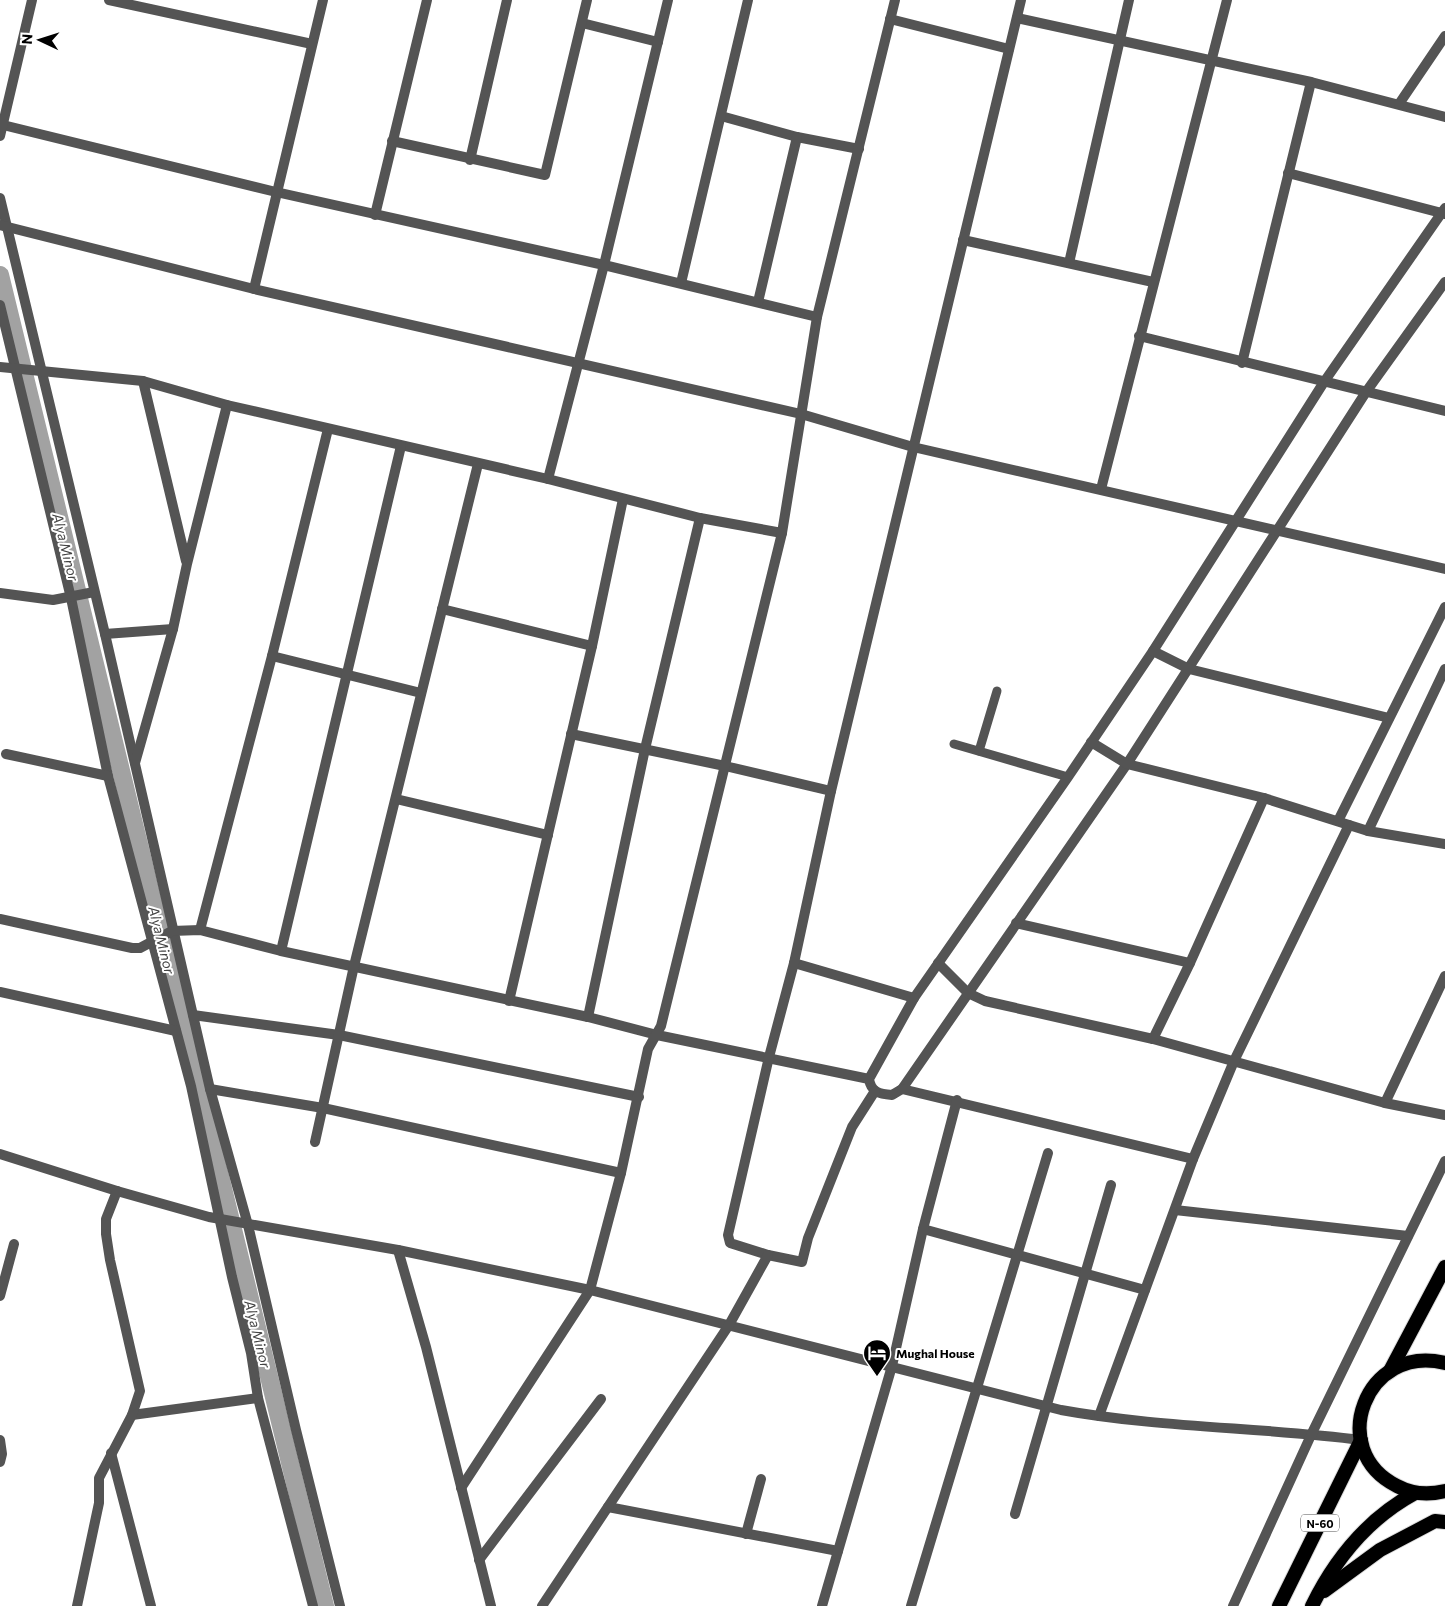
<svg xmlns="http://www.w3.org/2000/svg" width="1445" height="1606" font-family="Commissioner,sans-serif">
	<rect width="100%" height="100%" fill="#fff"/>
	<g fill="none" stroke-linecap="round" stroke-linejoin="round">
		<polyline stroke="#a2a2a2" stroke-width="18" points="0,275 325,1606"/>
		<g stroke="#dbdbdb" stroke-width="16">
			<g id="trunk">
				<path d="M1445 1363C1366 1343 1325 1450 1397 1486 1412 1494 1429 1495 1445 1491"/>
				<polyline points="1391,1369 1445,1267"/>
				<polyline points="1324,1591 1380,1550 1435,1521 1445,1522"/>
				<polyline points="1279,1606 1361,1440"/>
				<path d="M1312 1606C1335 1559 1369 1518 1415 1493"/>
			</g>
		</g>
		<g stroke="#545454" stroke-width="9">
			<polyline points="954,744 1068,777"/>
			<polyline points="979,751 997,691"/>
		</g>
		<g stroke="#545454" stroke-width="10">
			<polyline points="109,0 312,44"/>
			<polyline points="1017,18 1311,82 1445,117"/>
			<polyline points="890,19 1009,49"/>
			<polyline points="582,23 658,42"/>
			<polyline points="1399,104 1445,36"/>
			<polyline points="721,116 797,137 859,149"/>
			<polyline points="3,125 276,192 604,265 817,317"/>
			<polyline points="0,136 32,0"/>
			<polyline points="392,141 545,175 587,0"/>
			<polyline points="470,160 507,0"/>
			<polyline points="1288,173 1445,214"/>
			<polyline points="0,198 105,634 210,1089 248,1225 296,1430 340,1606"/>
			<path d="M1445 208 1324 382 1153 651 1068 777 914 998 869 1079C871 1092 879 1094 892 1095L902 1089 1127 764 1366 392 1445 282"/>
			<polyline points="375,215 427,0"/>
			<polyline points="0,225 254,289 801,414 913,447 1445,569"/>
			<polyline points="963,240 1153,282"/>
			<polyline points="1069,263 1129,0"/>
			<polyline points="681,283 748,0"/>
			<polyline points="254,289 323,0"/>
			<polyline points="758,302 797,137"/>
			<polyline points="0,305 71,598 108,776 191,1086 232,1277 251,1353 258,1398 313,1606"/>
			<polyline points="1139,336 1445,411"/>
			<polyline points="1242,363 1311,82"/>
			<polyline points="0,367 143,381 227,405 548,479 700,518 782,533"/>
			<polyline points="143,381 186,561"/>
			<polyline points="548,479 604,265 668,0"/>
			<polyline points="1101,489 1227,0"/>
			<polyline points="0,593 53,600 94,592"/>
			<polyline points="442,609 592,646"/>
			<polyline points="105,634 173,629"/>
			<polyline points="1153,651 1189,669 1389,718"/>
			<polyline points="272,656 421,693"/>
			<polyline points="571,734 725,766 831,791"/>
			<polyline points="1091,742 1127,764 1264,798 1368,831 1445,844"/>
			<polyline points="6,754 108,776"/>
			<polyline points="135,763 173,629 187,564 227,405"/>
			<polyline points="396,799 548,835"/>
			<polyline points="1338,821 1445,607"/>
			<polyline points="1368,831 1445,669"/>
			<polyline points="0,919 132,948 140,948 172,931 200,930 281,951 588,1017 657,1035 869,1079"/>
			<polyline points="1016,923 1190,963"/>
			<polyline points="200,930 272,656 328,429"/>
			<polyline points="281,951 401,446"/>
			<polyline points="794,963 914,998"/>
			<polyline points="938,963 968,993 985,1001 1153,1039 1385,1103 1445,1115"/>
			<polyline points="0,992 176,1031"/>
			<polyline points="509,1001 592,646 623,499"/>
			<polyline points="193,1015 339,1035 639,1097"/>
			<polyline points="588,1017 645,749 700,518"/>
			<polyline points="1153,1039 1190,963 1264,798"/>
			<polyline points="210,1089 323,1108 621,1173"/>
			<polyline points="902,1089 1193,1159"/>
			<polyline points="875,1091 852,1127 808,1238 802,1262 768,1255 730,1243 728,1235 769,1057 794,963 831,791 1021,0"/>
			<polyline points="1385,1103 1445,976"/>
			<polyline points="315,1142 354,966 478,464"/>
			<path d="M0 1154 117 1191 209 1217 398 1250 590 1290 1061 1410C1160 1428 1261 1427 1361 1440"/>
			<polyline points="1175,1210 1408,1236"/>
			<polyline points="923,1229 1145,1290"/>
			<polyline points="398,1250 426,1347 491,1606"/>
			<polyline points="0,1296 14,1244"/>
			<polyline points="132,1415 258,1398"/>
			<polyline points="1099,1416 1193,1159 1234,1061 1349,825"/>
			<polyline points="0,1440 2,1454 0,1462"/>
			<polyline points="111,1453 151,1606"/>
			<polyline points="461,1488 590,1290 621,1173 648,1049 661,1026 782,533 817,317 895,0"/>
			<polyline points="608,1507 838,1551"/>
			<polyline points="1015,1514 1111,1185"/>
			<polyline points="746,1534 761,1479"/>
			<polyline points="479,1560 601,1399"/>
			<polyline points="77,1606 99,1503 99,1478 132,1415 140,1391 110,1260 106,1234 106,1219 117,1191"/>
			<polyline points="542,1606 729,1325 768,1255"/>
			<polyline points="822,1606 892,1366 923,1229 957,1100"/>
			<polyline points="911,1606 1048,1153"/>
			<polyline points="1233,1606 1312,1433 1445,1161"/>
		</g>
		<use href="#trunk" stroke="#000" stroke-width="14"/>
	</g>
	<defs>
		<g id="hotel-pin" transform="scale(1.4375)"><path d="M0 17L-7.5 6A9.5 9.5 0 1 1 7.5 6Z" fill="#000" stroke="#fff"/><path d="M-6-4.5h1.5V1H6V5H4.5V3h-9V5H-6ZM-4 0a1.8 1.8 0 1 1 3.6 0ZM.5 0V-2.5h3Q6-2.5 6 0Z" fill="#fff"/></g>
	</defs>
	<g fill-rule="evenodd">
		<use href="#hotel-pin" x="877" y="1353"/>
	</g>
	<g text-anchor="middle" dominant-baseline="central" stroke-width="4" stroke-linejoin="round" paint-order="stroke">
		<rect fill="#fff" stroke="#4c4c4c" stroke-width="1" x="1301" y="1514.5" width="38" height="17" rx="4"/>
		<g font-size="11" font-weight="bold" fill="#000">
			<text x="1320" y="1523">N-60</text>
		</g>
		<g font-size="12" font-weight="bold" fill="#000" stroke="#fff" text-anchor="start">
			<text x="896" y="1353">Mughal House</text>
		</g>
		<g font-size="14" font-style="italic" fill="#434343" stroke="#fff">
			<text transform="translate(66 547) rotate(76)">Alya Minor</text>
			<text transform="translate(162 940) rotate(76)">Alya Minor</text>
			<text transform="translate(258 1334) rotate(76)">Alya Minor</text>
		</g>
	</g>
	<g transform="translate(40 40) rotate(274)" stroke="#ffffff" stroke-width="4" paint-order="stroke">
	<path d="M0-4L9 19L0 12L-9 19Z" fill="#000000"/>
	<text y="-8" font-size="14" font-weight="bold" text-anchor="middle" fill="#000000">N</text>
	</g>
</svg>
